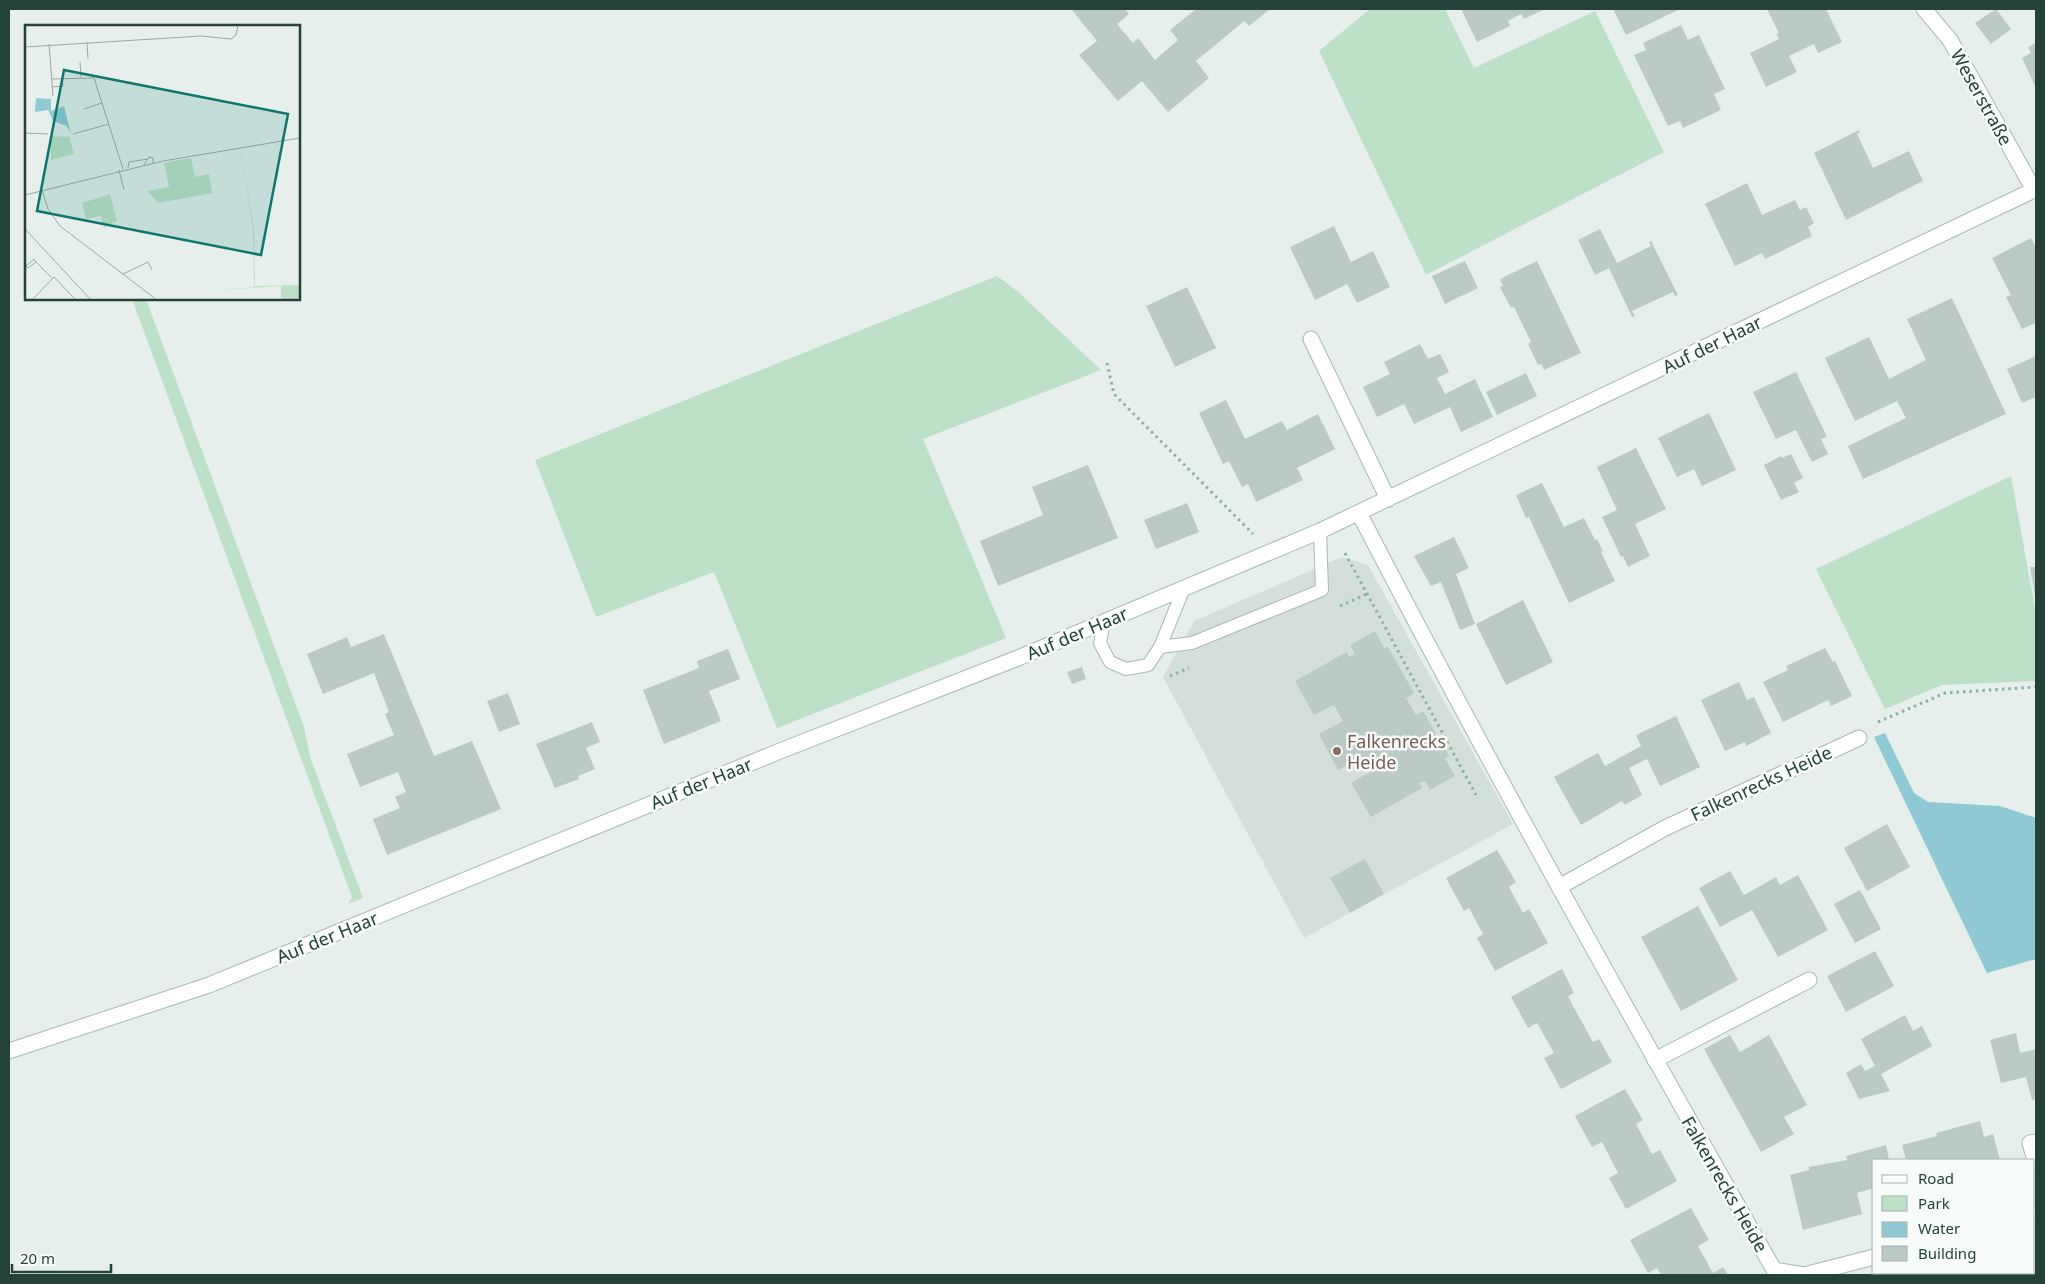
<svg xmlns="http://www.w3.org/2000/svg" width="2045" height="1284" font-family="'Noto Sans',sans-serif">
	<rect width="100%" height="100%" fill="#e6efeb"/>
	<polygon fill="#d4dfda" points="1342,557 1368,565 1513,824 1304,938 1163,677 1194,621"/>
	<g fill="#bfe0c8">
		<polygon points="1370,9 1445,9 1474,68 1595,11 1664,152 1426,275 1319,51"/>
		<polygon points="997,276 1016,290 1101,370 923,439 1006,638 777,728 714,572 596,617 535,460"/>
		<polygon points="132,299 146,299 304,727 310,757 363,898 348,904 352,897"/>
		<polygon points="2011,476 2036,614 2036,681 1942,685 1885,709 1816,569"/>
	</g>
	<polygon fill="#8ec9d4" points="1885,733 1914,793 1928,802 2000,806 2036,818 2036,959 1987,973 1874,737"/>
	<g fill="#bbcac4">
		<polygon points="1071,9 1125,9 1129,14 1117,24 1133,43 1138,38 1155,60 1178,40 1170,30 1196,9 1270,9 1249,26 1244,21 1196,61 1209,78 1168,112 1142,81 1118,101 1079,55 1097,41"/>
		<polygon points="1461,9 1545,9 1524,19 1521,14 1508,21 1510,26 1477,42"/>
		<polygon points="1613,9 1680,9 1626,35"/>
		<polygon points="1767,9 1826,9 1842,42 1818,53 1814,44 1789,56 1797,72 1766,87 1750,53 1779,39 1776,34 1779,33"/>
		<polygon points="1996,9 2011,29 1991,44 1975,23"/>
		<polygon points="1681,25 1688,40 1699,35 1725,89 1714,94 1721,110 1683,128 1680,121 1668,126 1634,55 1646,50 1643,43"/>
		<polygon points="2036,43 2036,88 2022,58 2031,53 2028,47"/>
		<polygon points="1859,130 1860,132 1857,134 1873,168 1909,151 1923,181 1846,220 1814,153"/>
		<polygon points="1747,183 1762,215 1795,200 1800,210 1806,207 1814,223 1808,227 1812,236 1765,259 1762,253 1735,266 1705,204"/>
		<polygon points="1334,226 1351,262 1373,251 1390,287 1357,303 1347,284 1315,300 1290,247"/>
		<polygon points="1600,229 1617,263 1651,246 1649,242 1651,241 1678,295 1675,296 1673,292 1632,311 1635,316 1632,317 1609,268 1595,275 1578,240"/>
		<polygon points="2031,238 2036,248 2036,323 2022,329 2006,297 2011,295 1992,258"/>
		<polygon points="1465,261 1478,288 1445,304 1432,276"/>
		<polygon points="1537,261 1581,353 1544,370 1541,364 1538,365 1528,344 1531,342 1514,307 1511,308 1500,287 1503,286 1500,279"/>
		<polygon points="1187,287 1216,348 1175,367 1146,306"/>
		<polygon points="1952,298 2006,414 1863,479 1848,446 1906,418 1897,401 1855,421 1825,358 1869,337 1889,379 1926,360 1907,319"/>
		<polygon points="1420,344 1428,359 1440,354 1449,372 1437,378 1445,394 1475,379 1493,417 1461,432 1450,407 1414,424 1404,404 1377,417 1363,387 1390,374 1384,362"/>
		<polygon points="2036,356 2036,397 2022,403 2007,369"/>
		<polygon points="1796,372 1827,437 1821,439 1828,454 1812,462 1796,430 1776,439 1753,392"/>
		<polygon points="1526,373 1537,396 1497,415 1486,392"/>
		<polygon points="1226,400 1245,439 1282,421 1287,430 1318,414 1335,449 1297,468 1303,480 1256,502 1248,484 1242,487 1229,461 1223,464 1199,413"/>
		<polygon points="1709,413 1736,470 1702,486 1694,469 1677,477 1658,438"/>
		<polygon points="1636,448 1666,509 1635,524 1650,556 1628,567 1623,556 1621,557 1602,517 1617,510 1597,467"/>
		<polygon points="1791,454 1803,478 1794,483 1799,492 1781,500 1764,465 1781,456 1782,458"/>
		<polygon points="1088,465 1118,538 998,586 980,541 1043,515 1032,487"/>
		<polygon points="1542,483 1564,527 1584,518 1595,540 1597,539 1603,551 1601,552 1615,581 1569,603 1539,539 1529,517 1526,518 1516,495"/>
		<polygon points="1187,503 1199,532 1156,549 1144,520"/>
		<polygon points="1454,537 1469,568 1456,574 1475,624 1460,630 1441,582 1431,586 1414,556"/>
		<polygon points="2030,567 2036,567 2036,596 2035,596"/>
		<polygon points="1523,600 1553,662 1506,685 1476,624"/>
		<polygon points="1375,631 1384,648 1388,647 1414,693 1406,698 1416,715 1423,711 1449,756 1445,758 1455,776 1430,790 1425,781 1419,783 1422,788 1371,817 1351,783 1370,772 1362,757 1338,770 1319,734 1343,721 1334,705 1314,715 1295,681 1347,652 1349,657 1355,654 1350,645"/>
		<polygon points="384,634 434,756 472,741 501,809 387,855 373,819 400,808 395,797 406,792 398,772 360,787 347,754 394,735 385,714 389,712 374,673 323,694 307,654 347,637 351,647"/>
		<polygon points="1825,648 1833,662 1835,661 1852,696 1831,706 1828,700 1783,722 1763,682 1788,670 1786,666"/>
		<polygon points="728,649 740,679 709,691 721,721 664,744 643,690 699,668 697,661"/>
		<polygon points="1082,667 1086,679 1072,684 1067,672"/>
		<polygon points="1739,682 1747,700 1754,697 1771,733 1746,746 1745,742 1725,751 1701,700"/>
		<polygon points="508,693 520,724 499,732 487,701"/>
		<polygon points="1676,716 1700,767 1660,786 1647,759 1629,768 1642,795 1625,805 1622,801 1581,825 1554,777 1598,753 1605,766 1641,746 1636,735"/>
		<polygon points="592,722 600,742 586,748 595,769 578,776 579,779 555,788 536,744"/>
		<polygon points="1887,824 1910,867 1867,891 1844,848"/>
		<polygon points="1497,850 1516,882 1509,887 1523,913 1529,909 1548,943 1495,971 1477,938 1483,934 1469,908 1464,911 1446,878"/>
		<polygon points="1365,859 1384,894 1350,913 1330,878"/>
		<polygon points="1730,871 1744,895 1776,877 1780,885 1798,875 1828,930 1778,957 1752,910 1720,927 1699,888"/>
		<polygon points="1860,890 1881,929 1855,943 1834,904"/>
		<polygon points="1698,906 1738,980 1681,1011 1641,937"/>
		<polygon points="1875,951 1894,986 1846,1012 1827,976"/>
		<polygon points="1562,969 1574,993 1568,996 1572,1004 1593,1042 1599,1039 1612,1062 1561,1089 1544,1058 1554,1053 1537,1023 1528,1028 1511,997"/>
		<polygon points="1905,1015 1913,1031 1922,1026 1932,1046 1881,1074 1890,1091 1859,1099 1846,1073 1861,1064 1865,1071 1875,1066 1861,1039"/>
		<polygon points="2016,1033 2020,1053 2036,1049 2036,1099 2032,1100 2026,1077 2001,1083 1990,1040"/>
		<polygon points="1730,1035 1740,1052 1769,1035 1807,1105 1784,1117 1794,1134 1761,1152 1704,1049"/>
		<polygon points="1625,1089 1643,1120 1636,1124 1652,1154 1660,1150 1677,1181 1626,1209 1609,1178 1618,1173 1602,1142 1592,1147 1575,1116"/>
		<polygon points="1980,1121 1984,1137 1993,1134 2000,1160 1906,1160 1902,1145 1937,1136 1936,1133"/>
		<polygon points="1886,1145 1889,1160 1874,1160 1874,1188 1857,1193 1862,1214 1803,1230 1790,1175 1809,1170 1809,1167 1847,1160 1846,1156"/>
		<polygon points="1691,1208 1709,1240 1698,1246 1713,1273 1723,1267 1728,1275 1661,1275 1657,1268 1648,1273 1630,1240"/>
		<polygon points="1905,1273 1932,1273 1933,1275 1906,1275"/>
	</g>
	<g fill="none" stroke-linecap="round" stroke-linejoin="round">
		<g stroke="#a8b8b2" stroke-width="14">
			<g id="service">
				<polyline points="1104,622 1100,643 1110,662 1126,669 1148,665 1160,647 1184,588"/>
				<polyline points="1160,647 1192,643 1322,590 1320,531"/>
				<polyline points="1887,1273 1887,1275"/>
			</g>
		</g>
		<g stroke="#a8b8b2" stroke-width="17">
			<g id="minor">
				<polyline points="1924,9 1950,40 2034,190"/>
				<polyline points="1311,339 1388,499"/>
				<path d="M1359 513C1491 769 1632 1019 1774 1270L1804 1275 1874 1257"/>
				<polyline points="1559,887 1665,828 1859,738"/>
				<polyline points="9,1051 209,985 780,751 1018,658 1320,531 2036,189"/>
				<polyline points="1655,1060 1809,980"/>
				<polyline points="2036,1142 2030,1143 2036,1164"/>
				<polyline points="2034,1215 2036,1214"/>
			</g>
		</g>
		<g stroke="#86b3a5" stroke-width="3" stroke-dasharray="2.5 4" stroke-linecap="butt">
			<polyline points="1107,363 1114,394 1253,534"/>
			<polyline points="1345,553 1476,795"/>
			<polyline points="1340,606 1367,594"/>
			<polyline points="1170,676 1189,668"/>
			<polyline points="1878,722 1945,693 2036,687"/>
		</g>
		<use href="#service" stroke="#fff" stroke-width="12"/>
		<use href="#minor" stroke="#fff" stroke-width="15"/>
	</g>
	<circle fill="#8d6e63" stroke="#f7fbf9" stroke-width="2" cx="1337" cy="751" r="5"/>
	<g text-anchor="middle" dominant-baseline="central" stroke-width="5" stroke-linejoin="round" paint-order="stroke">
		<g font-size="18" fill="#24423a" stroke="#f7fbf9">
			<text transform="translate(1982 97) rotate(61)">Weserstraße</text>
			<text transform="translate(1712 344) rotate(-26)">Auf der Haar</text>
			<text transform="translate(1077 633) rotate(-23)">Auf der Haar</text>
			<text transform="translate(701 783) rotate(-22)">Auf der Haar</text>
			<text transform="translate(1761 783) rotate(-25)">Falkenrecks Heide</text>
			<text transform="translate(327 937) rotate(-22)">Auf der Haar</text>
			<text transform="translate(1725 1184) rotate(60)">Falkenrecks Heide</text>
		</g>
		<g font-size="18" fill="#785e54" stroke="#f7fbf9" text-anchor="start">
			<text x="1347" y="741">Falkenrecks<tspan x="1347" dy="21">Heide</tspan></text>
		</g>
	</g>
	<g transform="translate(25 25)">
		<rect width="275" height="275" fill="#e6efeb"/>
		<path d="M26 111 44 112 49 129 26 135ZM215 123 229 203 230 261 275 260V275H256V261L179 266 229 262 228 203ZM166 133 170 152 184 149 187 168 133 178 123 166 144 162 139 138ZM85 169 92 196 79 203 76 191 61 194 57 178Z" fill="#bfe0c8"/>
		<path d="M11 73 26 74V86L39 81 46 109 42 101 28 96 23 85 10 87Z" fill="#8ec9d4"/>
		<path fill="none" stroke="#98aaa4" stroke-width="1" d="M62 17 63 34M24 19 28 71M0 22 176 11 206 14 211 10 213 0M55 37 56 52M27 54 69 53 98 144M27 62 38 61 37 53M59 84 77 78M0 108 23 109M48 109 84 99M119 140 124 132 128 133V138M103 143 104 137 123 134M94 145 99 165M17 165 23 184 35 201 132 275M0 170 138 136 275 113M0 204 66 275M11 237 3 243 1 241 9 234 11 237 28 254M98 249 123 237 127 245M7 275 29 252 51 275"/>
		<path fill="#0f766e" fill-opacity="0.15" stroke="#0f766e" stroke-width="2.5" d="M39 45 263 89 236 230 12 186Z"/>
		<rect width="275" height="275" fill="none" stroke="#24423a" stroke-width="2.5"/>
	</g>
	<rect width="2045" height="1284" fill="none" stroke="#24423a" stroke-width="20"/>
	<rect x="1872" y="1159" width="162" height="115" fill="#f7fbf9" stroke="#a3b1ad"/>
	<rect x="1882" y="1175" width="25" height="8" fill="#ffffff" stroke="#a3b1ad"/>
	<text x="1918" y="1184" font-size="15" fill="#24423a">Road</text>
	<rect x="1882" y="1196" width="25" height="15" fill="#bfe0c8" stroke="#a3b1ad"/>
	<text x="1918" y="1209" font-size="15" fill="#24423a">Park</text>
	<rect x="1882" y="1222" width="25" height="15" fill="#8ec9d4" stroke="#a3b1ad"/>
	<text x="1918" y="1234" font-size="15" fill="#24423a">Water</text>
	<rect x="1882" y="1246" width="25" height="15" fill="#bbcac4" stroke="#a3b1ad"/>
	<text x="1918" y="1259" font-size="15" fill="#24423a">Building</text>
	<path d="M12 1264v8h99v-8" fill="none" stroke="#24423a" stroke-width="2.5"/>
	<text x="20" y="1264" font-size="15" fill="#24423a" stroke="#f7fbf9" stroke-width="4" paint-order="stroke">20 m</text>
</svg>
